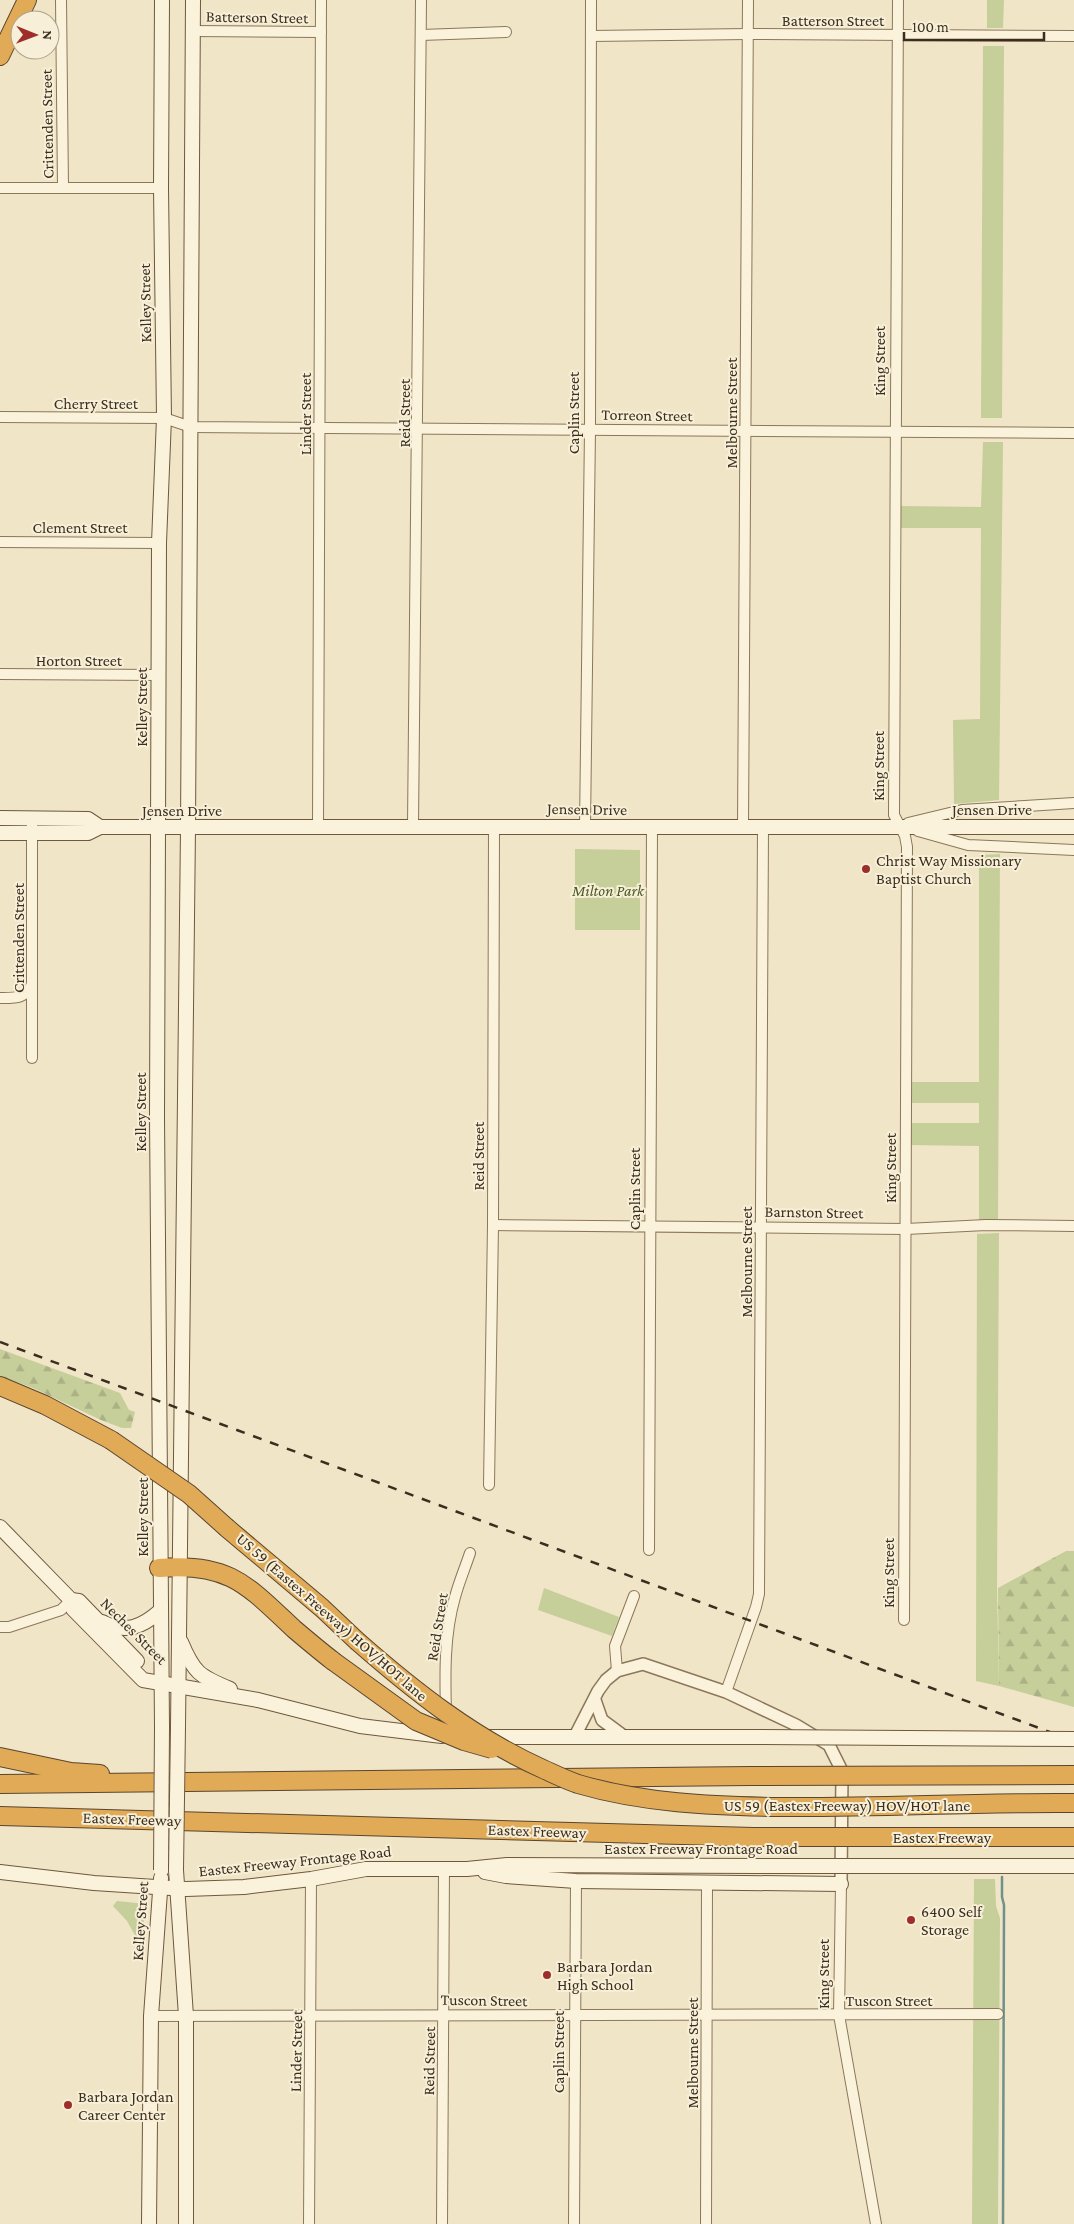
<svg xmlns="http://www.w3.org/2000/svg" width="1074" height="2224" font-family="'Crimson Pro',serif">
	<defs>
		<pattern id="forest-firs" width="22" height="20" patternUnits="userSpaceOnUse" patternTransform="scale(1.25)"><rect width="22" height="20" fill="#c6ce9a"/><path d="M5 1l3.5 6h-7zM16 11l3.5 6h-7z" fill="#abb184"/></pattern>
	</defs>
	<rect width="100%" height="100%" fill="#f0e5c7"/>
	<g fill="#c6ce9a">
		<polygon points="987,0 1004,0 1003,28 987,28"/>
		<polygon points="983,46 1004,46 1002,418 981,418"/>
		<polygon points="983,442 1003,442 999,800 954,804 953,720 980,719 981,528 900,528 900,506 981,507"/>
		<polygon points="575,849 640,850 640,930 575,930"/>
		<polygon points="1000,854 998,1221 979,1222 979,1146 910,1145 911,1123 979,1123 979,1103 911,1103 911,1082 979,1082 979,855"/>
		<polygon points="999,1233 997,1587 999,1686 976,1681 977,1234"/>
		<polygon points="544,1588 619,1617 612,1636 538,1610"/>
		<polygon points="974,1879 995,1879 996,1906 1000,1918 998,2224 972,2224"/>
		<polygon points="117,1901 146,1904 141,1946 127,1921 113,1906"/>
	</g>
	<g fill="url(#forest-firs)">
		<polygon points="0,1349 120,1393 129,1410 135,1412 131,1428 122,1428 101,1420 33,1388 0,1376"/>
		<polygon points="1066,1551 1074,1551 1074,1707 999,1686 998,1588"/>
	</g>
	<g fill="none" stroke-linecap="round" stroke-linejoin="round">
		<polyline stroke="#6e928b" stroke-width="2.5" points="1002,1877 1002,1897 1004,1905 1003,2224"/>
		<g stroke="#8c775b" stroke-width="12">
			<g id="minor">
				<polyline points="61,0 63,188"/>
				<polyline points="898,0 894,815 905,836 907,847 904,1620"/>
				<polyline points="193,31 321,32"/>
				<polyline points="421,35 506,32"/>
				<polyline points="591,36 748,34 1074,36"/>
				<polyline points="0,188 161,188"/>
				<polyline points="0,417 164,418 191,427 1074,433"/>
				<polyline points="0,542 159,543"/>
				<polyline points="0,674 159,675"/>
				<polyline points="908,823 962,810 1074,803"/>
				<polyline points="413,826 421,0"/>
				<polyline points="585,827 590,430 591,0"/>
				<polyline points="743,827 748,0"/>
				<polyline points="318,828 321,0"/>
				<polyline points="918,831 968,845 1074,850"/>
				<path d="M0 998C16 998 25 999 32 984"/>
				<polyline points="32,1058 32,819"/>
				<polyline points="493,1225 906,1229 986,1225 1074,1226"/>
				<polyline points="489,1485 493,1225 494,826"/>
				<polyline points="649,1550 652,828"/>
				<polyline points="0,1627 9,1627 61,1610 71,1600"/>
				<polyline points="617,1671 615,1646 634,1596"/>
				<polyline points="726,1692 756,1607 759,1594 763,827"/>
				<path d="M446 1714C445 1675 444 1635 455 1597 459 1582 465 1568 470 1553"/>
				<polyline points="841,1884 839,2015 876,2224"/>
				<polyline points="151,2016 998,2014"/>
				<polyline points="309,2224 311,1879"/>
				<polyline points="442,2224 444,1868"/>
				<polyline points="574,2224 576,1881"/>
				<polyline points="706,2224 707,1883"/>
			</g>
		</g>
		<g stroke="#8c775b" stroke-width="14">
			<g id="tertiary">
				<polyline points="595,1700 602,1720 625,1737"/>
				<polyline points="575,1736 598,1691 606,1680 617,1671 643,1664 726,1692 796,1725 829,1745 842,1771 841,1884"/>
			</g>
		</g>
		<g stroke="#6e583e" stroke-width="16">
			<g id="secondary">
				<polyline points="162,0 161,188 164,418 159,543 157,1117 162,1727"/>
				<polyline points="0,818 88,819 100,827"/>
				<polyline points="0,833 88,833 100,827 1074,827"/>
				<polyline points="0,1527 71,1600 73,1609 143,1680 258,1700 360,1726 442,1736"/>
				<polyline points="71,1600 79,1601 137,1661"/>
				<path d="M102 1622C126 1634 142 1627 160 1611"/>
				<path d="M181 1642C194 1673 199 1676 230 1689"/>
				<polyline points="178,1727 188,828 193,0"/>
				<polyline points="481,1737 750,1737"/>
				<polyline points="176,1870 186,2016 186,2224"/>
				<polyline points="0,1872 94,1883 186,1889 244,1887 311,1879 366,1869 467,1869 507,1865 759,1866"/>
				<polyline points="485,1872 506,1876 576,1881 841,1884"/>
				<polyline points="149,2224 151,2016 161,1878"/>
			</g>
		</g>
		<g stroke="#5a452f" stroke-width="20">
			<g id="motorway">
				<polyline points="0,56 27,0"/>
				<polyline points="0,1386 45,1405 111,1440"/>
				<polyline points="227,1528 322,1608 357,1641"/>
				<path d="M159 1568C229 1562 247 1585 294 1629 307 1640 320 1651 333 1661"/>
				<polyline points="0,1757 71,1772 100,1774"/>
				<polyline points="0,1784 751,1776"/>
				<polyline points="0,1816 754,1837"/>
			</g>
		</g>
		<use href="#minor" stroke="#faf2db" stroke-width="10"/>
		<use href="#tertiary" stroke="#faf2db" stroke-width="11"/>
		<use href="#secondary" stroke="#faf2db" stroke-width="14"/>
		<use href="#motorway" stroke="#e0aa57" stroke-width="18"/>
		<polyline stroke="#3c2e1f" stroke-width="2.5" stroke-dasharray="9 9" stroke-linecap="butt" points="0,1342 1074,1741"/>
		<g stroke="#6e583e" stroke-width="16" stroke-linecap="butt">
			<g id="secondary-bridge">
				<polyline points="750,1737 1074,1739"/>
				<polyline points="759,1866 1074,1866"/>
				<polyline points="161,1870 162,1727"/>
				<polyline points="176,1870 178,1727"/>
			</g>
		</g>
		<g stroke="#5a452f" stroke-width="20" stroke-linecap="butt">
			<g id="motorway-bridge">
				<polyline points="111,1440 189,1494 227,1528"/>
				<path d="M357 1641C414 1691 472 1737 543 1769 554 1774 566 1780 578 1784 643 1803 711 1806 779 1807 877 1808 976 1802 1074 1803"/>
				<polyline points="333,1661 416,1721 464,1741 492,1749"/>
				<polyline points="751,1776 1074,1775"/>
				<polyline points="754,1837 1074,1837"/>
			</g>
		</g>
		<use href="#secondary-bridge" stroke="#faf2db" stroke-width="14"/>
		<use href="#motorway-bridge" stroke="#e0aa57" stroke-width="18"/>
	</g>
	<g fill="#9d2e2a" stroke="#f7efd7" stroke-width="2">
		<circle cx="866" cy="869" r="5"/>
		<circle cx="911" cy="1920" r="5"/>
		<circle cx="547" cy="1975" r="5"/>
		<circle cx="68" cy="2105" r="5"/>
	</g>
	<g text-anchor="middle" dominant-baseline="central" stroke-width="4" stroke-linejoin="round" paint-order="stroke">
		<g font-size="16" fill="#3c2e1f" stroke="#f7efd7">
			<text transform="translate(257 17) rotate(1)">Batterson Street</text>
			<text x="833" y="20">Batterson Street</text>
			<text transform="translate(47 124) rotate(-91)">Crittenden Street</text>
			<text transform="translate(145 303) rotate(-91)">Kelley Street</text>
			<text transform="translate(879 361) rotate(-90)">King Street</text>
			<text x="96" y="403">Cherry Street</text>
			<text transform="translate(404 413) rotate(-90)">Reid Street</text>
			<text transform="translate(573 413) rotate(-90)">Caplin Street</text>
			<text transform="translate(731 413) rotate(-90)">Melbourne Street</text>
			<text transform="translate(305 414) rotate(-90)">Linder Street</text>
			<text transform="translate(647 415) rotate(1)">Torreon Street</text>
			<text x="80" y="527">Clement Street</text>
			<text x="79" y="660">Horton Street</text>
			<text transform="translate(141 707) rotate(-90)">Kelley Street</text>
			<text transform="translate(878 766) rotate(-90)">King Street</text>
			<text transform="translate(587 809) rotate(1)">Jensen Drive</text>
			<text x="992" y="809">Jensen Drive</text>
			<text x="182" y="810">Jensen Drive</text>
			<text transform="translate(18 938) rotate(-90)">Crittenden Street</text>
			<text transform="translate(140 1112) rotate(-90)">Kelley Street</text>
			<text transform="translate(478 1156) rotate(-90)">Reid Street</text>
			<text transform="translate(890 1168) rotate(-90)">King Street</text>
			<text transform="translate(634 1189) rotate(-90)">Caplin Street</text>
			<text transform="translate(814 1212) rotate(1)">Barnston Street</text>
			<text transform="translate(746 1262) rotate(-90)">Melbourne Street</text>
			<text transform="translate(142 1517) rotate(-90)">Kelley Street</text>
			<text transform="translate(888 1573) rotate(-90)">King Street</text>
			<text transform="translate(332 1617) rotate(41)">US 59 (Eastex Freeway) HOV/HOT lane</text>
			<text transform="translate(437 1627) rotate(-81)">Reid Street</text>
			<text transform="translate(134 1631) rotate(45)">Neches Street</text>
			<text x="847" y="1805">US 59 (Eastex Freeway) HOV/HOT lane</text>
			<text transform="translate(132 1819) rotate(2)">Eastex Freeway</text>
			<text transform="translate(537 1831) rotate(2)">Eastex Freeway</text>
			<text x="942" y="1837">Eastex Freeway</text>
			<text x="701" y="1848">Eastex Freeway Frontage Road</text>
			<text transform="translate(295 1861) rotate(-6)">Eastex Freeway Frontage Road</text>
			<text transform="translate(140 1921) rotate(-86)">Kelley Street</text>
			<text transform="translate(823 1974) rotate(-90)">King Street</text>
			<text transform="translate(484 2000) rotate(1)">Tuscon Street</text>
			<text x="889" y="2000">Tuscon Street</text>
			<text transform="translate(296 2051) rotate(-89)">Linder Street</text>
			<text transform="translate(558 2052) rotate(-90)">Caplin Street</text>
			<text transform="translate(692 2053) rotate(-90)">Melbourne Street</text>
			<text transform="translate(429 2061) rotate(-89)">Reid Street</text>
		</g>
		<g font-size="16" fill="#3c2e1f" stroke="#f7efd7" text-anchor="start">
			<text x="876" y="860">Christ Way Missionary<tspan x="876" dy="18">Baptist Church</tspan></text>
			<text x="921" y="1911">6400 Self<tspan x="921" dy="18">Storage</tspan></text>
			<text x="557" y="1966">Barbara Jordan<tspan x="557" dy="18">High School</tspan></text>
			<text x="78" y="2096">Barbara Jordan<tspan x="78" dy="18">Career Center</tspan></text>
		</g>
		<g font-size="16" font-style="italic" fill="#4a5925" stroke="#f7efd7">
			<text x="608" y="890">Milton Park</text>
		</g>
	</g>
	<g transform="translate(35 35) rotate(91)"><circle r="24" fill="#f7efd7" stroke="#aca28d"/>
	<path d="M0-4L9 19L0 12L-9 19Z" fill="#9d2e2a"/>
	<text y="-8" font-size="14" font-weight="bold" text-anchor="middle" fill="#3c2e1f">N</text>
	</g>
	<path d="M904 32v8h140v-8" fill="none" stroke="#3c2e1f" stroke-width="2.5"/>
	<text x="912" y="32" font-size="15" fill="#3c2e1f" stroke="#f7efd7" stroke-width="4" paint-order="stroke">100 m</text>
</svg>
